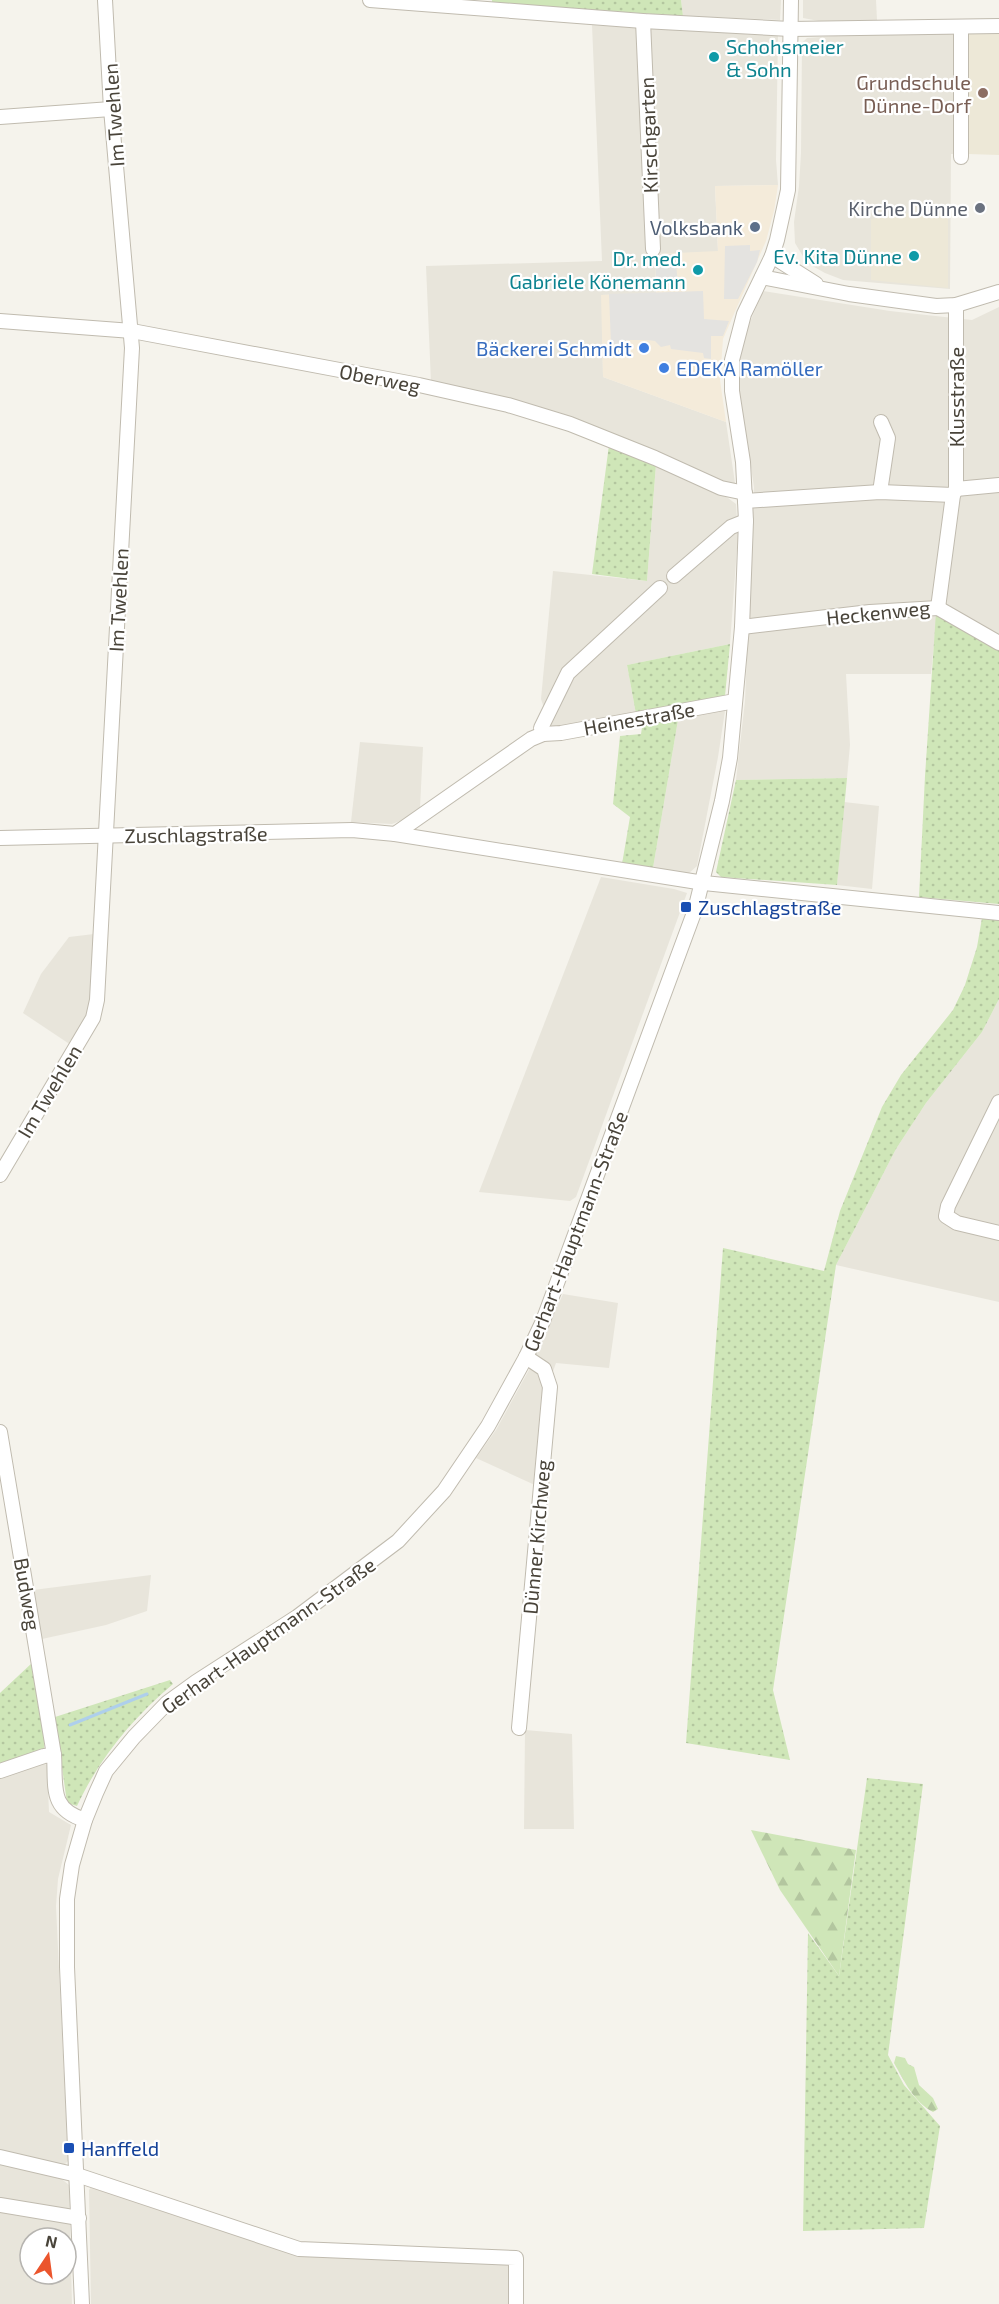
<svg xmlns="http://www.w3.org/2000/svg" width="999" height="2304" font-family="'Exo 2',sans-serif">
	<defs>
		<pattern id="grass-dots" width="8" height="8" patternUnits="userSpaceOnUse" patternTransform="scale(1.5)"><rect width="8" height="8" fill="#cfe6b8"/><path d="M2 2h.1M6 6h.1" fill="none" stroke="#b3c69f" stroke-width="1.8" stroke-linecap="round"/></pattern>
		<pattern id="forest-firs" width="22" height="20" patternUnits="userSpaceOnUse" patternTransform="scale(1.5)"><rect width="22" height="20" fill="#cfe6b8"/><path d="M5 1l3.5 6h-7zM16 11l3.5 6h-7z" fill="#b3c69f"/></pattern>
	</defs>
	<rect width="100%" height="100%" fill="#f5f3ec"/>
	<g fill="#e8e5db" fill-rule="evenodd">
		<polygon points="681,0 781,0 780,20 683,16"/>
		<polygon points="803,0 876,0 877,20 824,22 803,18"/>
		<polygon points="592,25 778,36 776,160 778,185 715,186 718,252 655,254 656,293 602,295 603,377 726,422 735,483 721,482 579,420 515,400 431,382 426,266 602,261"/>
		<polygon points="965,32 968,154 951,154 950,289 843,280 825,273 807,263 795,243 794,222 799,186 801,153 802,43 807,38 848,35"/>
		<polygon points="763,291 890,311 972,320 999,307 999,640 937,612 931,674 846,674 850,745 847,778 736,780 745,701 754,487 740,395 739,360 745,334"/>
		<polygon points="656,464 728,498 736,504 738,534 730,644 627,665 636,714 563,728 550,726 541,699 553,571 647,581"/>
		<polygon points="720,708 725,711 718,757 697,866 689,873 653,868 679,714"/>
		<polygon points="360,742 423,747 420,808 408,818 392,824 351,822"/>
		<polygon points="844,802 879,806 872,889 837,885"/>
		<polygon points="601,877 674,889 687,893 576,1197 570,1201 479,1192"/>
		<polygon points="94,934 93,999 89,1015 71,1045 23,1013 41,974 69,937"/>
		<polygon points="999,999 999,1302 836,1265 896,1149 926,1103 982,1032"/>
		<polygon points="563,1294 618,1303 609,1368 556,1363 547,1388 537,1486 476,1458 496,1430 530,1368"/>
		<polygon points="151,1575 147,1611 106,1625 42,1639 33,1590"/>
		<polygon points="525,1730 572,1734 574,1829 524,1829"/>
		<polygon points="41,1762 47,1765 49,1812 71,1825 58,1879 56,1906 68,2161 63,2166 0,2151 0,1776"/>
		<path d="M0 2163 59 2177 69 2185 72 2304H0ZM30 2238H66V2274H30Z"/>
		<polygon points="92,2186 299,2254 414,2261 512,2262 511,2304 91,2304 89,2190"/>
	</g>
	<polygon fill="#f4ebda" points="778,185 774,211 766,241 723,339 720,380 726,422 603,377 601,295 656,293 655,254 718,251 715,186"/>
	<g fill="#ede8d7">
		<polygon points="999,31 999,155 968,154 965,32"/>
		<polygon points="924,211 948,212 948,288 871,280 871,219"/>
	</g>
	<g fill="url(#grass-dots)">
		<polygon points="565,0 681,0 683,16 565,8"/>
		<polygon points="609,445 656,464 647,581 592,574"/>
		<polygon points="936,612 999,646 999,904 919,897 925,776"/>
		<polygon points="730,644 725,696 636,714 627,665"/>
		<polygon points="679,714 653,868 622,864 630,817 613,804 620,736 641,734 643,721"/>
		<polygon points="847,778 837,885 721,877 716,872 736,780"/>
		<polygon points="982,918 999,919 999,999 982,1032 926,1103 896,1149 836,1265 773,1690 790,1760 686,1743 723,1248 824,1271 840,1211 882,1107 901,1075 953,1010 965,985 977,947"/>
		<polygon points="33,1662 45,1733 44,1751 0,1767 0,1693"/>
		<path d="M170 1680 173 1684C132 1719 100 1757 77 1806L67 1803 55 1717Z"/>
		<polygon points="867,1778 923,1784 888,2055 904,2085 940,2126 924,2228 803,2231 808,1933 839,1976"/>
	</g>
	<g fill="url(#forest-firs)">
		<polygon points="751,1830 856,1850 839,1976 780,1890"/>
		<path d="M896 2056 905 2058 908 2064 914 2067 919 2085 933 2098 938 2109 933 2112C914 2102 904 2081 894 2063Z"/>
	</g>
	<polygon fill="#cfe6b8" points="492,0 565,0 565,8 492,4"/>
	<g fill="#e4e3e0">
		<polygon points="750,245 750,251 760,250 757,262 738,299 724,299 725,246"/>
		<polygon points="660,254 675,254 678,284 665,285 656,282 655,260"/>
		<polygon points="703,291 704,319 729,321 723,336 711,336 711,359 704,358 703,353 671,349 670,345 661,347 655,341 648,340 626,340 626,344 611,344 609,294"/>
	</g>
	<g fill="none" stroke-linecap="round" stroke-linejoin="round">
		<polyline stroke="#aecfec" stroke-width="3" points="70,1725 147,1694"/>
		<g stroke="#c0bbaf" stroke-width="16">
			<g id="minor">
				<polyline points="370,0 643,21 790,29 999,26"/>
				<polyline points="643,21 653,249"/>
				<polyline points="961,27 961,157"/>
				<polyline points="0,117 111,109"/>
				<polyline points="772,256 816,284"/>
				<polyline points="762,277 849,294 936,306 956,305 999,292"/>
				<polyline points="0,321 132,331 419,385 508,405 570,424 655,458 721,488 745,493"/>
				<polyline points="956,489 999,485"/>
				<polyline points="880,492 888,438 881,422"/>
				<polyline points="745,501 880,492 953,495"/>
				<polyline points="674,576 731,527 746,521"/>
				<polyline points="938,608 953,495 956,489 956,305"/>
				<polyline points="938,608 999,643"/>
				<polyline points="742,627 870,612 938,608"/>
				<polyline points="543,734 541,728 568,673 660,588"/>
				<polyline points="395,834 531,739 543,734 561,733 735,701"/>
				<polyline points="0,838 352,830 395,834 704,883 999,913"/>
				<polyline points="999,1102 948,1206 946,1216 957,1223 999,1233"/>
				<polyline points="0,1175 93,1018 97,1000 132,348 111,109 105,0"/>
				<path d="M0 1432 54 1755C56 1787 49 1809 85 1820"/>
				<polyline points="519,1728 550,1387 544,1369 526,1357"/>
				<polyline points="0,1771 44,1756 54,1755"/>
				<polyline points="0,2157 77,2175 299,2249 516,2258 516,2304"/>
				<polyline points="0,2205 79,2218"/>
				<polyline points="82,2304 67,1967 67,1899 72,1865 85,1820 96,1793 106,1771 134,1737 167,1703 196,1682 297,1617 398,1541 444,1491 488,1426 526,1357 543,1321 695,910 722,801 730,758 742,627 746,521 743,462 732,391 732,360 744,314 772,256 777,240 788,190 791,0"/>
			</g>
		</g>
		<use href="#minor" stroke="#fff" stroke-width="14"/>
	</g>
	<g fill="#0f9aa8" stroke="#fff" stroke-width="2">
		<circle cx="714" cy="57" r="6"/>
		<circle cx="914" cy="256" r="6"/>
		<circle cx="698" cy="270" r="6"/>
	</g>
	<circle fill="#8d6e63" stroke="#fff" stroke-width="2" cx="983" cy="93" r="6"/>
	<circle fill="#6b7280" stroke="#fff" stroke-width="2" cx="980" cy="208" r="6"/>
	<circle fill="#5c6f8a" stroke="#fff" stroke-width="2" cx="755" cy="227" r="6"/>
	<g fill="#3f7fe0" stroke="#fff" stroke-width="2">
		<circle cx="644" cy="348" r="6"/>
		<circle cx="664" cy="368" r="6"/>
	</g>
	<g fill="#1a4fb4" stroke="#fff" stroke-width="2">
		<rect x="680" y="901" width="12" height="12" rx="3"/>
		<rect x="63" y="2142" width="12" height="12" rx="3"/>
	</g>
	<g text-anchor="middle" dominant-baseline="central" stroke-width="4.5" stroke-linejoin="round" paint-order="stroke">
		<g font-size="20" fill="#0d838f" stroke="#fff" text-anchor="end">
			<text x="726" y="46" text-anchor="start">Schohsmeier<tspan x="726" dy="23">&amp; Sohn</tspan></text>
			<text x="902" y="256">Ev. Kita Dünne</text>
			<text x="686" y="258">Dr. med.<tspan x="686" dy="23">Gabriele Könemann</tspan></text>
		</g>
		<g font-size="20" fill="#785e54" stroke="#fff" text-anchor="end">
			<text x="971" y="82">Grundschule<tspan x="971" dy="23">Dünne-Dorf</tspan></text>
		</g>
		<g font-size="20" fill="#49443a" stroke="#fff">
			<text transform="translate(113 115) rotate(-94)">Im Twehlen</text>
			<text transform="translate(648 135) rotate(-92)">Kirschgarten</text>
			<text transform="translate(380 378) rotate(11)">Oberweg</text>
			<text transform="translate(956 397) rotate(-90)">Klusstraße</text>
			<text transform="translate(118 600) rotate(-87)">Im Twehlen</text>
			<text transform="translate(878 612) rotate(-6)">Heckenweg</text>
			<text transform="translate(639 718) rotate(-10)">Heinestraße</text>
			<text transform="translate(196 834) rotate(-1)">Zuschlagstraße</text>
			<text transform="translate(49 1091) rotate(-59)">Im Twehlen</text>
			<text transform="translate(575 1231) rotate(-69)">Gerhart-Hauptmann-Straße</text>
			<text transform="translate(536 1537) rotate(-85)">Dünner Kirchweg</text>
			<text transform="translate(28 1594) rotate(80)">Budweg</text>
			<text transform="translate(268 1635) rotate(-35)">Gerhart-Hauptmann-Straße</text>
		</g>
		<g font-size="20" fill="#5b616d" stroke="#fff" text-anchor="end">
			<text x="968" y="208">Kirche Dünne</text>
		</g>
		<g font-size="20" fill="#4e5e75" stroke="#fff" text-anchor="end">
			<text x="743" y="227">Volksbank</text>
		</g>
		<g font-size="20" fill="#366cbe" stroke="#fff" text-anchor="end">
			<text x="632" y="348">Bäckerei Schmidt</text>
			<text x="676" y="368" text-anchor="start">EDEKA Ramöller</text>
		</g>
		<g font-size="20" fill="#164399" stroke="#fff" text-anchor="start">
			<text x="698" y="907">Zuschlagstraße</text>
			<text x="81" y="2148">Hanffeld</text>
		</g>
	</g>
	<g transform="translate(48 2256) rotate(13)"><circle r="28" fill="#ffffff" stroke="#b6b4b0" stroke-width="1.5"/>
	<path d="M0-4.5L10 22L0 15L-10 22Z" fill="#eb552d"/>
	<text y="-9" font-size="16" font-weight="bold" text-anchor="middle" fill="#49443a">N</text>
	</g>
</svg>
